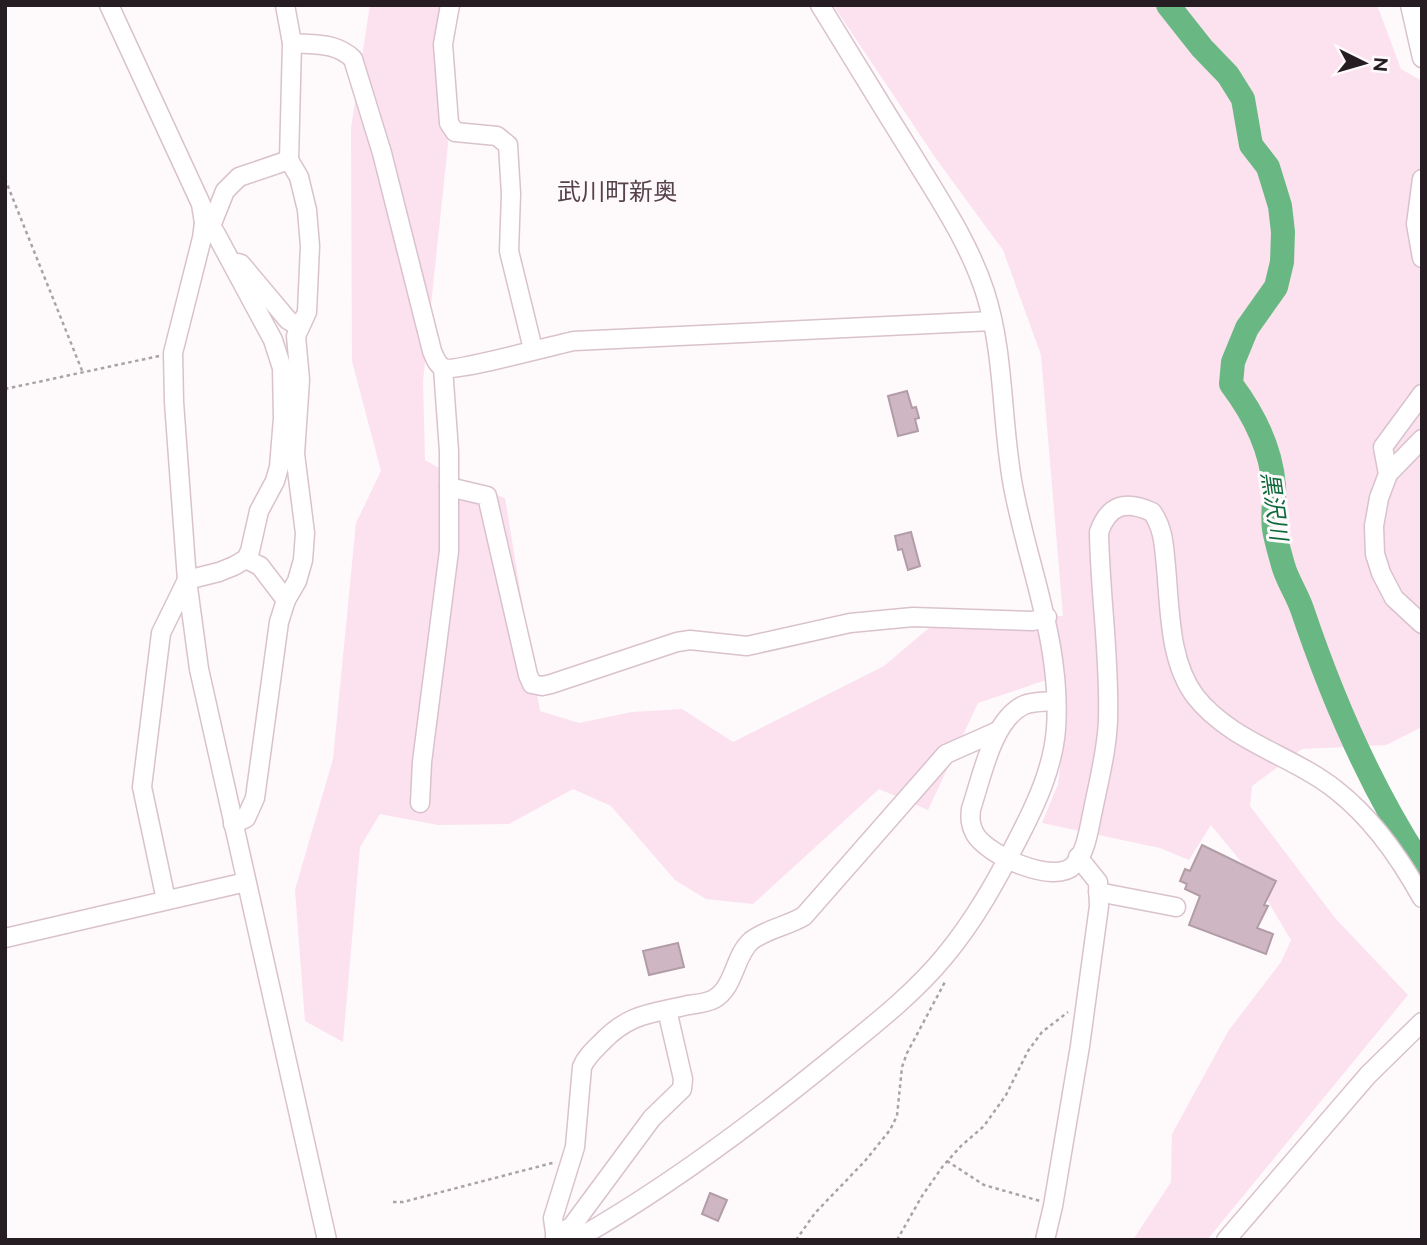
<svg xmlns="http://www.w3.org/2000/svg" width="1427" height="1245" font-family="Raleway,'Noto Sans JP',sans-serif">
	<rect width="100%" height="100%" fill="#fef9fb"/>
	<polygon fill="#fce1ee" points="370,5 447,5 440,14 448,144 423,381 425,460 468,485 505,498 540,711 579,723 632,712 682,709 733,742 884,666 942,617 1063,616 1041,355 1003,250 937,160 833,5 1377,5 1401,69 1422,81 1422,727 1386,745 1302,749 1252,786 1250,806 1335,918 1408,995 1207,1240 1133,1240 1171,1182 1172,1134 1229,1030 1281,962 1291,940 1253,876 1211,825 1189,860 1160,848 1042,823 1058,784 1064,736 1062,684 1043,681 978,703 928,810 879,789 753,904 706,899 675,880 611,806 573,789 509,824 438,825 380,814 360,847 343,1042 305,1021 295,890 333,759 356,523 381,471 352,361 351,128"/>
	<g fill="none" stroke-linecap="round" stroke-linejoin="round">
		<path stroke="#69b884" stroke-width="24" d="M1168 5 1202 48 1228 75 1243 99 1251 145 1268 167 1280 206 1283 232 1282 262 1276 287 1247 328 1233 362 1231 384C1253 413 1271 449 1274 486 1275 500 1272 515 1274 529 1276 541 1280 554 1283 565 1287 580 1297 594 1302 609 1332 698 1370 787 1422 866"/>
	</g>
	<g fill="#ceb7c2" stroke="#b29da7" stroke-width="2">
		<polygon points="907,391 912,408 916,407 919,418 915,419 918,431 898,436 888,396"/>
		<polygon points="911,532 920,566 908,570 902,549 898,550 895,536"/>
		<polygon points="1202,845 1276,881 1264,905 1268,906 1257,928 1273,934 1266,954 1189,925 1200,896 1185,889 1187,884 1180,881 1185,869 1190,871"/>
		<polygon points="678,943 684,967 649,975 643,951"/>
		<polygon points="710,1193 727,1200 718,1221 702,1214"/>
	</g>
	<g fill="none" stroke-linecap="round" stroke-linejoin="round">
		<g stroke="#d9c2cd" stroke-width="21">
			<g id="minor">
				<polyline points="109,5 201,204 204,223 202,238 173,353 174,402 187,580 199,669 327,1240"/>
				<polyline points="450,5 443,44 449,123 455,132 497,136 508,145 511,194 509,251 533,349"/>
				<polyline points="1410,5 1422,58"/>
				<path d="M292 43C314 45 336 42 353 59L382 153 432 351C435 358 437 365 444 368 454 372 555 345 574 341L992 321"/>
				<polyline points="1422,179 1416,224 1422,258"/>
				<polyline points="211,226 225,191 239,177 289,160"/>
				<polyline points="238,263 241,264 288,320 299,327"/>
				<polyline points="1422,394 1383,447 1388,474 1379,498 1374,526 1375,554 1381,573 1394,598 1422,624"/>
				<polyline points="1388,474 1422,439"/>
				<polyline points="449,487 487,496 528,675 532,684 542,686 551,684 677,642 690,640 747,646 850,623 913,617 1033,621 1047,617"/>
				<polyline points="246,559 260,566 286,600"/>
				<path d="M1056 701C1046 702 1033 701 1024 705 992 720 982 777 971 809 970 818 970 825 975 834 987 855 1055 886 1074 865 1087 851 1089 827 1093 810 1099 780 1107 750 1108 720 1110 657 1100 595 1099 532 1109 504 1126 500 1152 512 1164 529 1164 547 1166 567 1170 609 1169 661 1195 696 1231 742 1292 755 1336 790 1373 819 1400 858 1422 898"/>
				<polyline points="420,803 422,762 449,551 449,451 443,368"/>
				<polyline points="233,824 246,818 255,798 279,622 286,600 297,581 303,560 305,533 295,454 300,380 296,336 307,312 310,246 307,210 299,177 289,160 292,43 285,5"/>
				<polyline points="1098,892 1176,907"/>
				<polyline points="166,900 142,787 161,633 187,580 219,572 234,566 246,559 250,551 259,511 275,481 279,467 283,418 282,368 273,340 216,234 211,226 204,223"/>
				<polyline points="5,938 246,882"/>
				<polyline points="555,1237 572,1226 652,1118 682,1089 683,1079 667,1010"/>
				<path d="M556 1240 553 1218 575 1147 582 1067C586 1057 594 1050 602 1042 630 1013 651 1014 688 1005 696 1004 707 1003 714 999 735 987 734 956 751 941 766 929 788 926 804 916L946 754 998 731"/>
				<path d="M575 1240C665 1189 747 1128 827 1063 867 1030 911 997 944 957 975 920 998 878 1020 835 1037 802 1053 767 1056 729 1062 644 1028 567 1013 486 1001 422 1005 354 985 292 969 243 941 202 915 159 883 108 852 57 820 5"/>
				<polyline points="1045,1240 1053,1206 1080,1046 1099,906 1098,882 1078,857"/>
				<polyline points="1226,1240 1368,1075 1422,1022"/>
			</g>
		</g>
		<g stroke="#a9a3a6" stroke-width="2.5" stroke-dasharray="3.5 3.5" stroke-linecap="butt">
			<polyline points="5,179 83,373"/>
			<polyline points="5,389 159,356"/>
			<polyline points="947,1161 984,1185 1040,1201"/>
			<polyline points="393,1202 403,1202 556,1162"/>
			<polyline points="796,1240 815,1213 865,1161 890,1130 897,1116 902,1067 907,1053 946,980"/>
			<polyline points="897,1240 922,1196 943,1166 961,1146 984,1126 1006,1095 1028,1051 1042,1032 1068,1012"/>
		</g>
		<use href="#minor" stroke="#fff" stroke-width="18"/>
	</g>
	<g text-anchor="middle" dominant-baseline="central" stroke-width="6" stroke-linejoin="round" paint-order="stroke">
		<g font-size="23" font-style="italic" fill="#0b693a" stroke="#fef9fb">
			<text transform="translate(1275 506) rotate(82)">黒沢川</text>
		</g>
		<g font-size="24" fill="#55424c" stroke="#fef9fb">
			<text x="617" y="191">武川町新奥</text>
		</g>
	</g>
	<rect width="1427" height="1245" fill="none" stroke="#251d21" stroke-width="14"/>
	<g transform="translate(1364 63) rotate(95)" stroke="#fef9fb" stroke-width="5" paint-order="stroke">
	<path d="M0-5L12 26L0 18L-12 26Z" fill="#251d21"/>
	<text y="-10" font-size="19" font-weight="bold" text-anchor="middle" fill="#251d21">N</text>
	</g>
</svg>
